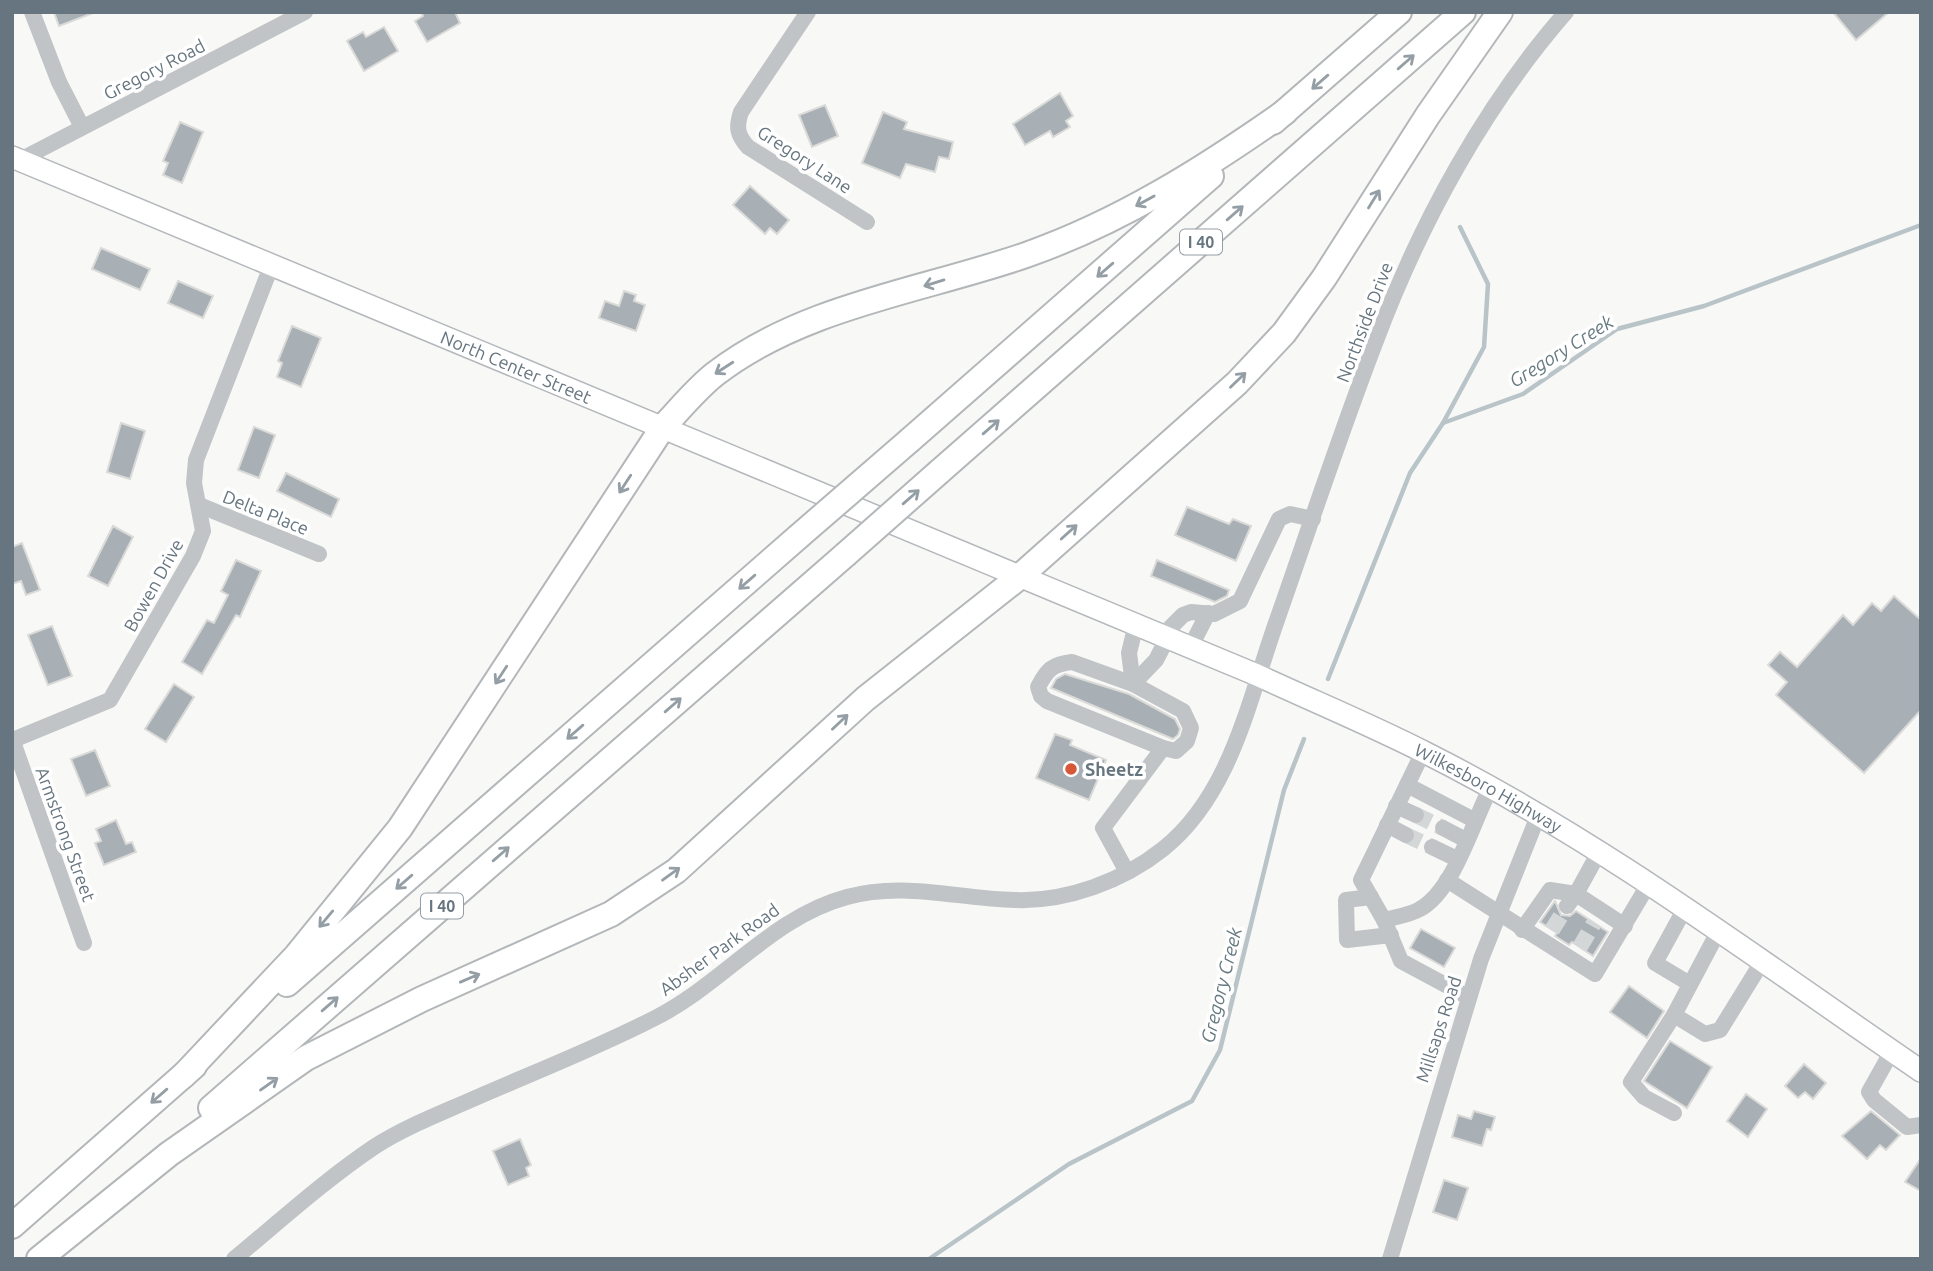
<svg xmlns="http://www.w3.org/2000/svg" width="1933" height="1271" font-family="Ubuntu,sans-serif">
	<rect width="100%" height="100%" fill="#f8f8f6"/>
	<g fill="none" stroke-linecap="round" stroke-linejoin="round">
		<g stroke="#b9c4c8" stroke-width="4.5">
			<polyline points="1443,423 1484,347 1488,284 1460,227"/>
			<polyline points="1328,679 1410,473 1443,423 1523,394 1617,329 1704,306 1921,225"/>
			<polyline points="929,1259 1069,1164 1192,1101 1220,1050 1284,790 1304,739"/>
		</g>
	</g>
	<g fill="#a8afb5" stroke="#dadad8" stroke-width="2">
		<polygon points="54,12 93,12 93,13 59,26"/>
		<polygon points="421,12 455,12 460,23 427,42 415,21 423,16"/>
		<polygon points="1833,12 1889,12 1856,40"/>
		<polygon points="384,27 398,51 364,71 347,41 363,32 366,37"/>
		<polygon points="1060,93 1073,116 1066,121 1070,127 1053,137 1050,131 1025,145 1013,124"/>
		<polygon points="825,105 838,136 812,147 799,115"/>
		<polygon points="883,112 907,122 904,129 953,142 949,159 939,157 935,172 906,164 900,178 862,163"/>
		<polygon points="180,122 203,132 182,183 163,175 168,163 163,161"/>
		<polygon points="750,186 789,220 777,234 770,228 765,234 733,205"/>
		<polygon points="101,248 150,269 140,290 92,269"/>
		<polygon points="178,281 213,296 203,318 168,303"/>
		<polygon points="624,291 636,295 634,301 645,305 636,331 599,318 605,301 619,306"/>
		<polygon points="292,326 321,338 301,387 277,377 282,363 278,361"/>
		<polygon points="121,423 145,431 130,479 107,472"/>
		<polygon points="254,427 275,435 259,478 238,470"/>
		<polygon points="286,473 339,499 331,517 277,491"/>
		<polygon points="1187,507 1229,524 1233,519 1251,526 1236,561 1175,535"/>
		<polygon points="113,526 133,537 108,586 88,576"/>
		<polygon points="22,543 40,590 26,595 21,581 12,584 12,547"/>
		<polygon points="236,560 261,571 240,617 236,615 202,674 182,662 207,620 214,623 228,595 221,591"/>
		<polygon points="1157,560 1229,590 1227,596 1215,602 1151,576"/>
		<polygon points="1894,596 1921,620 1921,710 1864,773 1776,695 1787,682 1768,665 1780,652 1797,667 1843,615 1853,625 1872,603 1881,611"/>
		<polygon points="52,626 72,676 48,685 28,635"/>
		<polygon points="1065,674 1129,694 1175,719 1180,729 1178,735 1173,739 1051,688 1056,679"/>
		<polygon points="174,684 194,697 166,742 145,729"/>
		<polygon points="1055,734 1072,740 1070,745 1106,760 1089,800 1036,778"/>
		<polygon points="95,750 110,786 86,796 71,759"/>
		<polygon points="116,820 126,844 132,842 136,852 104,865 95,843 101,841 96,829"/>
		<polygon points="1555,901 1561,915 1570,916 1576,911 1608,932 1593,956 1572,942 1569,945 1555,936 1557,933 1540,922"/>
		<polygon points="1421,929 1455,948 1444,967 1410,948"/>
		<polygon points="1629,986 1664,1011 1647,1038 1610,1012"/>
		<polygon points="1670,1041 1712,1067 1687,1108 1644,1081"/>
		<polygon points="1804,1064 1826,1083 1813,1099 1805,1092 1798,1098 1785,1086"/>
		<polygon points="1746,1094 1767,1109 1748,1137 1727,1121"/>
		<polygon points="1474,1111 1495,1117 1491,1130 1487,1129 1482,1146 1452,1137 1458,1115 1471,1119"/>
		<polygon points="1871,1111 1900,1135 1886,1150 1880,1145 1867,1159 1842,1136"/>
		<polygon points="520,1139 531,1165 526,1168 529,1176 508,1185 493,1151"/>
		<polygon points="1921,1158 1921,1191 1905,1182"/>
		<polygon points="1444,1180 1468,1188 1457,1220 1433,1212"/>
	</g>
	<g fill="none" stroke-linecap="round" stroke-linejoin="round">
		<g stroke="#d4d7d8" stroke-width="16" stroke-dasharray="16 8" stroke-linecap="butt">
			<polyline points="1416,815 1443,828"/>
			<polyline points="1406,835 1432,847"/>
			<polyline points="1552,930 1567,906"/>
			<polyline points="1580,947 1594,923"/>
		</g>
		<g stroke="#b4b8bc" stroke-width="24">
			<g id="major">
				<path id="s1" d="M12 157 1257 675C1313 701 1371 725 1426 753 1601 841 1760 961 1921 1071"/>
			</g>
		</g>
		<g stroke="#b3b7ba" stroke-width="28">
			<g id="highway">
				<polyline points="1273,122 1399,12"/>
				<polyline points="910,440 1211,176"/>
				<polyline points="939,472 1463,12"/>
				<polyline points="287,984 798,537"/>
				<path d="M183 1076 296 956 400 828 663 427C679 410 696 389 715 374 803 306 922 291 1026 255 1120 222 1204 169 1285 112"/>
				<polyline points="211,1108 845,555"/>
				<polyline points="12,1226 194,1066"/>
				<polyline points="39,1259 169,1154 306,1058 422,999 611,914 676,871 865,699 1018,578 1237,383 1284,333 1324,278 1428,115 1500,12"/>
			</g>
		</g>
		<g stroke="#c0c4c7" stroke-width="16">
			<polyline points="32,12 59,82 82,127"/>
			<path d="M808 12 741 112C736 127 737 135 748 147L867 222"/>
			<polyline points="20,160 305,12"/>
			<polyline points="199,505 319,554"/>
			<polyline points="1136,624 1129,653 1133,684 1156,660 1167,639"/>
			<polyline points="1162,636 1183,615 1191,612 1214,614 1240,601 1279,519 1290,514 1313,519"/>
			<polyline points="1190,648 1208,613"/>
			<path d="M1072 662 1133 684 1183 711 1191 728 1187 741 1176 751 1163 748 1047 701 1041 696 1038 687C1047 670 1052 664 1072 662Z"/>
			<polyline points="12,739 84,943"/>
			<polyline points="13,740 110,700 193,556 203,531 194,483 196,460 272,264"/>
			<path d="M1423 752 1361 880 1384 920C1395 917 1410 915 1420 909 1454 890 1472 824 1490 789"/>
			<polyline points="1407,785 1474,820"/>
			<polyline points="1396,806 1416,815"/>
			<polyline points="1387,825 1406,835"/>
			<polyline points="1443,828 1466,840"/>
			<polyline points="1432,847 1457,859"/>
			<polyline points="1598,854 1576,894 1625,926"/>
			<polyline points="1127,872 1103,828 1163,748"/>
			<polyline points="1447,880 1595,974 1648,885"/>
			<polyline points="1371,897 1346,900 1347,940 1391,935"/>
			<polyline points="1684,910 1655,963 1690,984"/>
			<polyline points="1384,920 1401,961 1468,997"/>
			<polyline points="1522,930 1550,890 1576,894 1567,906"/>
			<polyline points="1718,932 1674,1015 1705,1034 1720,1030 1762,962"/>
			<polyline points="1892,1051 1869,1092 1874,1100 1907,1127 1921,1125"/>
			<polyline points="1674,1113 1644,1097 1631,1082 1674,1015"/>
			<path d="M234 1259C280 1221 325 1180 374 1147 402 1129 434 1116 464 1103 527 1075 593 1050 655 1018 724 983 772 917 847 897 904 881 958 899 1015 900 1066 902 1123 881 1163 849 1232 794 1249 698 1277 620 1310 526 1341 431 1377 338 1421 222 1484 106 1566 12"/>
			<polyline points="1390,1259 1481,959 1538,816"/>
		</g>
		<use href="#major" stroke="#fff" stroke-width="21"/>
		<use href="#highway" stroke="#fff" stroke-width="24"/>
		<g stroke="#b3b7ba" stroke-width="28" stroke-linecap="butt">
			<g id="highway-bridge">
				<polyline points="798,537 910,440"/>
				<polyline points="845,555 939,472"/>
			</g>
		</g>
		<use href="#highway-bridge" stroke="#fff" stroke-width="24"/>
	</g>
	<defs><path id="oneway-shaft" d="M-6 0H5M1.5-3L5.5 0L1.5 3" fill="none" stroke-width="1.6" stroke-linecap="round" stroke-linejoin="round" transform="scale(1.75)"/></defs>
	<g stroke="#949ea5">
		<use href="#oneway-shaft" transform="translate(1406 62) rotate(-41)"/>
		<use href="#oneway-shaft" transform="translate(1320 82) rotate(139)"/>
		<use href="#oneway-shaft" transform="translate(1374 199) rotate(-58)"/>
		<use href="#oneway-shaft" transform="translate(1145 201) rotate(151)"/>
		<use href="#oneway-shaft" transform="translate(1235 213) rotate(-41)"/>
		<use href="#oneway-shaft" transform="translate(1105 270) rotate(139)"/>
		<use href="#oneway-shaft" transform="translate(934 283) rotate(163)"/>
		<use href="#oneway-shaft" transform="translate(724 368) rotate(147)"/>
		<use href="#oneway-shaft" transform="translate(1238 380) rotate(-44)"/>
		<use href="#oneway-shaft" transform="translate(991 427) rotate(-41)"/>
		<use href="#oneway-shaft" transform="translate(625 484) rotate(123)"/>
		<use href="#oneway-shaft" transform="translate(911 497) rotate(-41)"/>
		<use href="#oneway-shaft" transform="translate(1069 532) rotate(-42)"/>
		<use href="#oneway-shaft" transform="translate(747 582) rotate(139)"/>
		<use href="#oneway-shaft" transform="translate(501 675) rotate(123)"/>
		<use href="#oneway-shaft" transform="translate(673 705) rotate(-41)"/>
		<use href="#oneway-shaft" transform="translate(840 722) rotate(-43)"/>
		<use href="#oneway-shaft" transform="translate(575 732) rotate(139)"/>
		<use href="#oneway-shaft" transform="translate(501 854) rotate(-41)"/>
		<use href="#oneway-shaft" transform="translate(671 874) rotate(-36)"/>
		<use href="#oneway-shaft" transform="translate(404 882) rotate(139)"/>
		<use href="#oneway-shaft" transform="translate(326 919) rotate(130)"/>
		<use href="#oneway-shaft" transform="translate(470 978) rotate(-23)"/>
		<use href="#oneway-shaft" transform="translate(330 1004) rotate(-41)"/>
		<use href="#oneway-shaft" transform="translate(269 1084) rotate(-35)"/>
		<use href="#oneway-shaft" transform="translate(159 1096) rotate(139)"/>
	</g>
	<circle fill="#d75838" stroke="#fff" stroke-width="2.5" cx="1071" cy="769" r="7"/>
	<g text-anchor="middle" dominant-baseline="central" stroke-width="7" stroke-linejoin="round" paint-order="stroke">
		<g fill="#fff" stroke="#949ea5" stroke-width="2">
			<rect x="1180" y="229.5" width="42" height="25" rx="5"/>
			<rect x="421" y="893.5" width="42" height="25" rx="5"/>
		</g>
		<g font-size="16" font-weight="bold" fill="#66757f">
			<text x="1201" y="242">I 40</text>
			<text x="442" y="906">I 40</text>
		</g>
		<g font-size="18" fill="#66757f" stroke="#fff">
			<text transform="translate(154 69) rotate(-27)">Gregory Road</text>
			<text transform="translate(805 159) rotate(33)">Gregory Lane</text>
			<text transform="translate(1364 322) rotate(-69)">Northside Drive</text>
			<text stroke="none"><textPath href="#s1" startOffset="546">North Center Street</textPath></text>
			<text transform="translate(266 512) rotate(22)">Delta Place</text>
			<text transform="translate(153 585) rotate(-61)">Bowen Drive</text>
			<text stroke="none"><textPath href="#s1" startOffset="1606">Wilkesboro Highway</textPath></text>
			<text transform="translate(66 834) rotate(70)">Armstrong Street</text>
			<text transform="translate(719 949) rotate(-36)">Absher Park Road</text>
			<text transform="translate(1438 1029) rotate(-72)">Millsaps Road</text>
		</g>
		<g font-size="18" font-weight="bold" fill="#66757f" stroke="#fff" text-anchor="start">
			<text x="1085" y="769">Sheetz</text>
		</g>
		<g font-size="19" font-style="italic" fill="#667a80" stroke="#fff">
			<text transform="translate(1561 351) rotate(-32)">Gregory Creek</text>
			<text transform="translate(1221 985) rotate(-76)">Gregory Creek</text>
		</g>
	</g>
	<rect width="1933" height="1271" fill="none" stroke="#66757f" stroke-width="28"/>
</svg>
